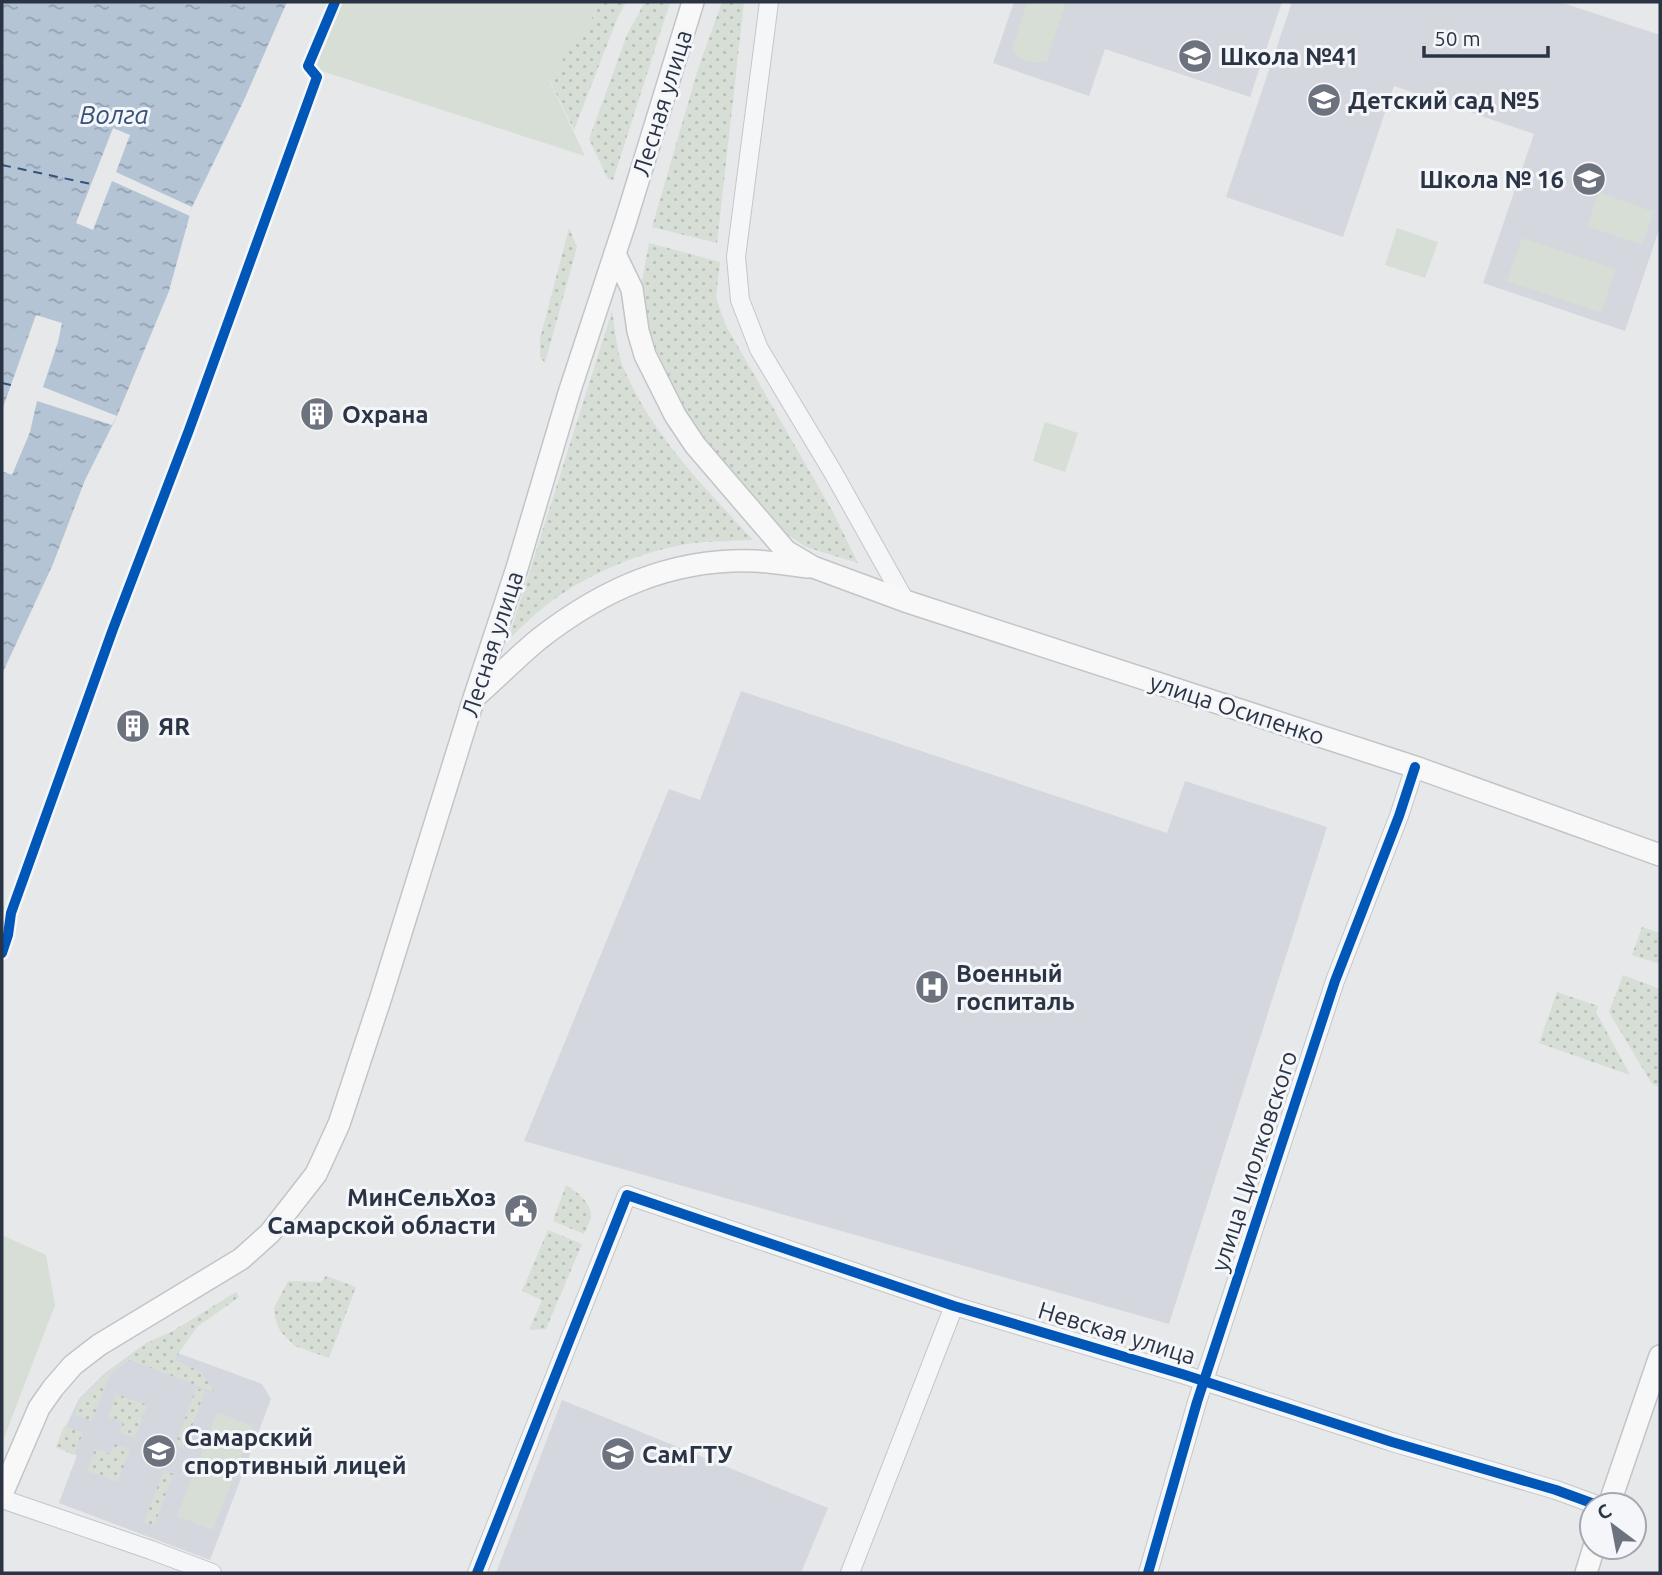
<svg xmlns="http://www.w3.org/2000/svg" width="1662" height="1575" font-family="Ubuntu,sans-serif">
	<defs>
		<pattern id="grass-dots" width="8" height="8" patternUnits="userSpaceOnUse" patternTransform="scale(1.75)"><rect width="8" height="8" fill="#d6ded6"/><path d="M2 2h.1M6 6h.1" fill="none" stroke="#b8bfb9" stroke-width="1.8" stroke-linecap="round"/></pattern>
		<pattern id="water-ripples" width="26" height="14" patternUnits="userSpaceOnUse" patternTransform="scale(1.75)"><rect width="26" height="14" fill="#b4c4d5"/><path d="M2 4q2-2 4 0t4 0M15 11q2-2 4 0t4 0" fill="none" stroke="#93a0af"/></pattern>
	</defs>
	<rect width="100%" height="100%" fill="#e6e8ea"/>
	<g fill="#d4d7dd">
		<polygon points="1014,2 1282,2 1250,97 1105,49 1089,96 993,63"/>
		<polygon points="1292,2 1560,2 1660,35 1660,227 1625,331 1483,283 1534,134 1394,86 1343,237 1226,197"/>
		<polygon points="741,691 1167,833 1185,781 1327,827 1169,1324 524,1141 669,789 700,800"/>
		<polygon points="148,1342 262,1384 271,1399 210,1560 59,1503 77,1455 56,1447 79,1399 105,1373"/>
		<polygon points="562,1400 828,1508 801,1573 496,1573"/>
	</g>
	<g fill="url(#grass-dots)">
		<polygon points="600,2 626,2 617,19 574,130 548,77 551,67 587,27"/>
		<polygon points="645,2 670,2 613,180 608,179 589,139 627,35"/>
		<polygon points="722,2 744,2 717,243 652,227 698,69"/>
		<polygon points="569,228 577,247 545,363 540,357 540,339"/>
		<polygon points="649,243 720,262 716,297 725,324 834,514 858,563 806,547 785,533 735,477 687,417 670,385 652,344 641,308 642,281"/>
		<path d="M612 311C615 328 616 348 622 364 649 432 704 487 753 540 733 541 712 541 693 543 640 551 586 574 544 607 531 617 520 629 508 640Z"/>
		<polygon points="1642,927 1660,933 1660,964 1632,955"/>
		<polygon points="1623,975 1660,989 1660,1087 1652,1084 1609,1012"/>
		<polygon points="1557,992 1598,1006 1596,1012 1630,1075 1539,1043"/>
		<path d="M566 1185C576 1191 592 1203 591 1217 590 1222 586 1229 584 1234L553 1221Z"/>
		<polygon points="548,1230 582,1244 546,1329 529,1330 542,1300 522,1291"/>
		<polygon points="326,1276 356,1287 329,1358 295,1346 280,1331 275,1318 274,1308 288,1281 321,1282"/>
		<polygon points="236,1292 239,1297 197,1327 174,1360 202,1372 214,1392 130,1360 110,1374 92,1421 74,1414 80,1400 105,1374 151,1341 173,1331"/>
		<polygon points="196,1388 205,1391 184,1448 175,1445"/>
		<polygon points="116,1394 147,1405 135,1438 120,1433 123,1422 108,1417"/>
		<polygon points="64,1426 83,1433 74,1455 56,1447"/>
		<polygon points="115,1444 130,1449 118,1482 87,1471 95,1449 111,1454"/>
		<polygon points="164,1470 173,1474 154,1526 144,1522"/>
	</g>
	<g fill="#d6ded6">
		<polygon points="327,2 600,2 587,27 565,55 556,73 548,78 585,156 303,65"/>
		<path d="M1027 2H1066L1047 61C1036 65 1018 60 1012 50Z"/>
		<polygon points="1599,192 1654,212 1642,245 1587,226"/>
		<polygon points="1397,228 1438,242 1425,278 1385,265"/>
		<polygon points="1522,238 1616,269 1601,313 1507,281"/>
		<polygon points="1045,422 1078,433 1065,472 1033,461"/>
		<polygon points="2,1235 46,1255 55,1305 2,1443"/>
		<polygon points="217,1412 253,1426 213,1530 177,1516"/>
	</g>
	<polygon fill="url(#water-ripples)" points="2,2 287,2 244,100 192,207 169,291 117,416 85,480 53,564 2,674"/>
	<g fill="#e6e8ea">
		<polygon points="113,128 130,135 116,172 192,207 190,216 112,181 93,230 76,223"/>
		<polygon points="36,315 62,323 58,342 43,387 117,416 112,425 37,401 30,432 12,475 2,471 2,410"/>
	</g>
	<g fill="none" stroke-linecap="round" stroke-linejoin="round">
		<g stroke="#34527a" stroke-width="2" stroke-dasharray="9 7" stroke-linecap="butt">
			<polyline points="2,165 91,184"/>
			<polyline points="2,383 11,385"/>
		</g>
		<g stroke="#c4c6c8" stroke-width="20">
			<g id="minor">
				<polyline points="769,2 736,257 740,300 759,349 834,474 905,601"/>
				<polyline points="2,1499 151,1550 212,1573"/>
				<polyline points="477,1573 627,1195 954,1306 1182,1374 1392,1442 1556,1490 1597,1505"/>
				<polyline points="850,1573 954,1306"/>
				<polyline points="1148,1573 1197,1402 1335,981 1399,816 1415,767"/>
			</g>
		</g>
		<g stroke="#c2c5c8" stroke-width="24">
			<g id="major">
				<polyline points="615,254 632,289 638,331 645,355 675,415 695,445 786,551 813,567 905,601 1415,767 1660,855"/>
				<path d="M476 696C497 678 517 657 539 639 603 589 672 558 755 561 772 562 790 565 808 567"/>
				<polyline points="2,1494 39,1408 53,1388 73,1365 99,1345 241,1259 270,1233 316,1174 339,1124 381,997 474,698 517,568 569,393 626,220 693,2"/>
				<polyline points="1609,1505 1660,1356"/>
				<polyline points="1586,1573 1594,1547"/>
			</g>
		</g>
		<use href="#minor" stroke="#f5f6f7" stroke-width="18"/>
		<use href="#major" stroke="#f8f8f8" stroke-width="21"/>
		<g stroke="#f4f6f9" stroke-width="15">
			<g id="cycleway">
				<polyline points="2,953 8,935 11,913 113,629 189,430 317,77 308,66 335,2"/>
				<polyline points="477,1573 627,1195 954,1306 1182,1374 1392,1442 1556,1490 1597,1505"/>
				<polyline points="1148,1573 1197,1402 1335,981 1399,816 1415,767"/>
			</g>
		</g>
		<use href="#cycleway" stroke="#0057b8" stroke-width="10"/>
	</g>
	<defs>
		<g id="school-disc" transform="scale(1.75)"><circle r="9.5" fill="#6c737f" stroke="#f4f6f9"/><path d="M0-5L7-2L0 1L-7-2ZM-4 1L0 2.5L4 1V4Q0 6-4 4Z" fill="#fff"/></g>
		<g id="building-disc" transform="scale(1.75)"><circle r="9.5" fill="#6c737f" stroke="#f4f6f9"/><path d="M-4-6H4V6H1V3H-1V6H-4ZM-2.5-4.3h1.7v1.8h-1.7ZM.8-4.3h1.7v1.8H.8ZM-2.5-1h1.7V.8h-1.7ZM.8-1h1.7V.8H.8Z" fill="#fff"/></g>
		<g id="hospital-disc" transform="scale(1.75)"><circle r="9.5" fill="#6c737f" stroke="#f4f6f9"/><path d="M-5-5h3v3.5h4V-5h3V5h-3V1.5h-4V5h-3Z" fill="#fff"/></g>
		<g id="civic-disc" transform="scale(1.75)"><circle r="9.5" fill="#6c737f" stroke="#f4f6f9"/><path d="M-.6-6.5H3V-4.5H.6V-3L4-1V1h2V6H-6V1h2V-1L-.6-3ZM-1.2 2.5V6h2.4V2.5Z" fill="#fff"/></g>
		<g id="university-disc" transform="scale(1.75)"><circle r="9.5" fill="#6c737f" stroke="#f4f6f9"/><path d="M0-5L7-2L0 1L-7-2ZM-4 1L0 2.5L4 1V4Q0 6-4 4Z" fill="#fff"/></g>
	</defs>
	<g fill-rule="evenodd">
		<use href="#school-disc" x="1195" y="56"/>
		<use href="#school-disc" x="1324" y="100"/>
		<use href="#school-disc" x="1589" y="179"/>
		<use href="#building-disc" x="317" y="414"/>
		<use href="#building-disc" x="133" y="726"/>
		<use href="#hospital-disc" x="932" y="987"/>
		<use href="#civic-disc" x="521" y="1211"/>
		<use href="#school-disc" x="159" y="1451"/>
		<use href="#university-disc" x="618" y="1454"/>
	</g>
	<g text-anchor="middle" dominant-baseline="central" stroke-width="6" stroke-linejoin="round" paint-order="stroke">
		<g font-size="24" font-weight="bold" fill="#2b3445" stroke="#f4f6f9" text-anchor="start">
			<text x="1220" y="56">Школа №41</text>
			<text x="1348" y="100">Детский сад №5</text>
			<text x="1564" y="179" text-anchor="end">Школа № 16</text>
			<text x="342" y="414">Охрана</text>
			<text x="158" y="726">ЯR</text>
			<text x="956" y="973">Военный<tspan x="956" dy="28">госпиталь</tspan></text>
			<text x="496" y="1197" text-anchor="end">МинСельХоз<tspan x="496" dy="28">Самарской области</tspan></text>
			<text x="184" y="1437">Самарский<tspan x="184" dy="28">спортивный лицей</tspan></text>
			<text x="642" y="1454">СамГТУ</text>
		</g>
		<g font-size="24" fill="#2b3445" stroke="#f4f6f9">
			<text transform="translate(662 103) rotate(-73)">Лесная улица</text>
			<text transform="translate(492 644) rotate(-72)">Лесная улица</text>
			<text transform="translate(1237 709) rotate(18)">улица Осипенко</text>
			<text transform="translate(1254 1161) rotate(-72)">улица Циолковского</text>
			<text transform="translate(1117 1333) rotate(17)">Невская улица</text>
		</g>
		<g font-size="26" font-style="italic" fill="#34527a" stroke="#f4f6f9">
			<text x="114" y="114">Волга</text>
		</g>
	</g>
	<rect width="1662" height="1575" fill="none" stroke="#2b3445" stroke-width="7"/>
	<g transform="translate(1613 1526) rotate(328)"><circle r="33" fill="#f4f6f9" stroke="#a4a8b1" stroke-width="2"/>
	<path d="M0-5L12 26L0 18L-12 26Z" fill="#6c737f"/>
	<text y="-10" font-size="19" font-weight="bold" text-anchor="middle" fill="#2b3445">С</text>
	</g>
	<path d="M1424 46v10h124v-10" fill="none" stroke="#2b3445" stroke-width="3.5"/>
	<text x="1434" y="46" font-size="21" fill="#2b3445" stroke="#f4f6f9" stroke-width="5" paint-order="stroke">50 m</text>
</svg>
